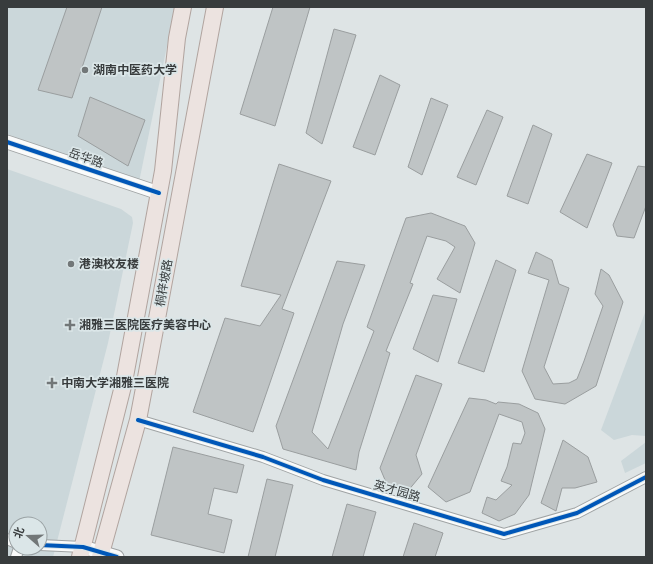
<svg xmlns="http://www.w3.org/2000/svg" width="653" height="564" font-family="'Archivo Narrow','Noto Sans SC',sans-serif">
	<rect width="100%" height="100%" fill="#dee4e5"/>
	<g fill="#cbd7da" fill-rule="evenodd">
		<polygon points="7,7 175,7 139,182 7,134"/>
		<path d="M7 169 121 209 132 217 133 223 108 343 53 557H7ZM16 524H40V548H16Z"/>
		<polygon points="646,310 646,436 632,435 614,440 601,430"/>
		<polygon points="646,442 646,463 625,473 621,461"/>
	</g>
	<g fill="#bfc4c5" stroke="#9a9e9f">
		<polygon points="67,7 102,7 72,98 38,90"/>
		<polygon points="273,7 310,7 275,126 240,114"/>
		<polygon points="334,29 356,35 322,144 306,133"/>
		<polygon points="380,75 400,85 375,155 353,147"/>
		<polygon points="90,97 145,120 128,166 78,136"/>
		<polygon points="431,98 448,105 422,175 408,167"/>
		<polygon points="487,110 503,117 476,185 457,177"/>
		<polygon points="533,125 552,134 528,204 507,196"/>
		<polygon points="587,154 612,163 587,228 560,212"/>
		<polygon points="279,164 331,181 282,309 294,313 253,432 193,412 225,318 260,326 281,295 241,286"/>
		<polygon points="638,166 646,167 646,206 634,238 617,236 613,225"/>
		<polygon points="431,213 465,226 475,243 460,293 437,279 455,247 446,241 427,236 410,283 413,284 386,351 390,353 359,452 356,470 283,449 276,426 337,261 365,265 343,324 312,432 328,449 374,331 367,327 406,218"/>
		<polygon points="536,252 552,260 559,284 569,288 544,367 553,384 569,383 577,379 584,361 603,306 595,294 601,269 609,275 623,302 596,386 565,404 535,399 522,371 549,280 528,273"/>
		<polygon points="496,260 516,270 484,372 458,363"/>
		<polygon points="433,295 457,299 438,362 413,349"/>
		<polygon points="416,375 442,384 416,455 422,474 407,492 388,487 380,468"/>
		<polygon points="469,398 486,400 496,404 498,402 519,404 538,413 545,429 529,495 515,514 499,521 482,513 487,497 496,500 512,485 501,481 507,467 513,443 521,444 525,433 522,422 499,414 470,492 446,502 428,487"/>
		<polygon points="563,440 588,457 597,482 575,488 562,488 556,511 541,503"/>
		<polygon points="173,447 244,465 237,493 214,488 208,514 232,520 224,553 151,535"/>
		<polygon points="267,479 293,485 275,557 248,557"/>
		<polygon points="347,504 376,512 363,557 332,557"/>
		<polygon points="414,523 443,533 435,557 403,557"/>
	</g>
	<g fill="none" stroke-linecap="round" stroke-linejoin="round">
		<g stroke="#9fa3a4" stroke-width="12">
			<g id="minor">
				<polyline points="138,420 263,457 323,480 504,534 577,513 646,477"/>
				<polyline points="7,539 16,543"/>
				<polyline points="40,545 83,547"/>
				<polyline points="16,557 19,548"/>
			</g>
		</g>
		<g stroke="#9fa3a4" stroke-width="15">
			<g id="tertiary">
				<polyline points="7,142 159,193"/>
				<polyline points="83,547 117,557"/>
			</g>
		</g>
		<g stroke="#b1a49f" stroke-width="18">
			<g id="primary">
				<polyline points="80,557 124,382 163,171 177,38 183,7"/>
				<polyline points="100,557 138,420 145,383 215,7"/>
			</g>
		</g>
		<use href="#minor" stroke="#fafbfb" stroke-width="10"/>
		<use href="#tertiary" stroke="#fafbfb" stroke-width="13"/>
		<use href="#primary" stroke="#ece3e0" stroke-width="16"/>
		<g stroke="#dbe6e8" stroke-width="6">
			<g id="cycleway">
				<polyline points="7,142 159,193"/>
				<polyline points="138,420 263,457 323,480 504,534 577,513 646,477"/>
				<polyline points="40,545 83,547 117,557"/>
			</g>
		</g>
		<use href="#cycleway" stroke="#0057b8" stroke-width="4"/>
	</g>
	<g fill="#727778" stroke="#dbe6e8" stroke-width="1.5">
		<circle cx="85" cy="70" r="4"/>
		<circle cx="71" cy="264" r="4"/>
		<path d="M68 319h4v4h4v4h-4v4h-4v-4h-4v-4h4z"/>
		<path d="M50 377h4v4h4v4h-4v4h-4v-4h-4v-4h4z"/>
	</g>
	<g text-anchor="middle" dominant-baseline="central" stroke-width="3.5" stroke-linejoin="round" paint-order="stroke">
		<g font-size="12" font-weight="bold" fill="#383c3d" stroke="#dbe6e8" text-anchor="start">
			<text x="93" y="70">湖南中医药大学</text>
			<text x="79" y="264">港澳校友楼</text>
			<text x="79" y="325">湘雅三医院医疗美容中心</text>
			<text x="61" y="383">中南大学湘雅三医院</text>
		</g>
		<g font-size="12" fill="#383c3d" stroke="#dbe6e8">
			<text transform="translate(86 158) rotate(19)">岳华路</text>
			<text transform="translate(164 283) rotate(-80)">桐梓坡路</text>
			<text transform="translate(397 491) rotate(16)">英才园路</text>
		</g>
	</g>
	<rect width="653" height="564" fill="none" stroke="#383c3d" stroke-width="16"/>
	<g transform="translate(28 536) rotate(290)"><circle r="19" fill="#dbe6e8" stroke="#9aa2a4"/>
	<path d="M0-3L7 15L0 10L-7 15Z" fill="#727778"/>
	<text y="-6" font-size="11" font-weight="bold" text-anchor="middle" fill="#383c3d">北</text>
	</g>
</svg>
